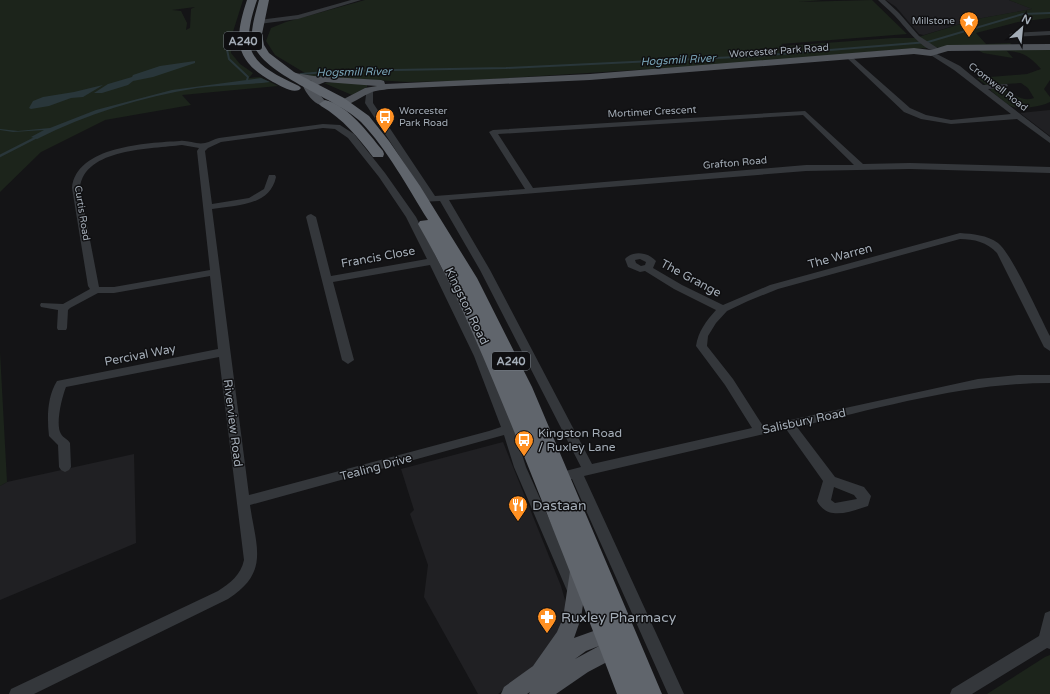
<svg xmlns="http://www.w3.org/2000/svg" width="1050" height="694" font-family="'Varela Round',sans-serif">
	<rect width="100%" height="100%" fill="#141416"/>
	<g fill="#202023">
		<polygon points="886,0 1009,0 1033,9 977,19 924,35 919,34 896,7"/>
		<polygon points="1050,110 1050,136 1020,113"/>
		<polygon points="503,442 561,586 567,607 565,622 548,654 498,694 478,694 424,597 428,565 410,514 414,510 401,469"/>
		<polygon points="134,454 136,543 0,600 0,486 7,482"/>
	</g>
	<g fill="#1c241b" fill-rule="evenodd">
		<path d="M0 0H243L232 35 231 53 240 64 253 73 249 78 260 77 278 86 182 95 191 105 105 120 41 152 0 192ZM195 7 191 9 190 28 186 30 187 23 181 11 172 10Z"/>
		<polygon points="365,0 823,0 799,2 872,0 907,34 781,44 784,46 893,38 915,38 977,19 1032,9 1009,0 1050,0 1050,18 1018,22 976,33 986,44 1010,43 1012,45 902,49 748,63 462,81 407,82 310,76 275,55 266,41 271,28 286,22"/>
		<path d="M1050 48V80L1044 89 1050 97V102C1044 105 1038 106 1032 107 1009 111 1007 103 990 90 1003 80 1016 105 1034 98L1028 88 1021 83 986 85 977 78 1027 74 1041 69C1030 57 1024 52 1007 51L1013 58 983 53 976 49Z"/>
		<polygon points="337,82 367,84 367,87 352,95 324,83"/>
		<polygon points="0,352 7,482 0,486"/>
		<polygon points="1050,655 1050,694 987,694 1045,657"/>
	</g>
	<g fill="#29363a">
		<polygon points="195,61 195,63 153,77 133,81 128,85 102,93 94,93 108,84 132,77 133,75 160,66"/>
		<path d="M261 78 270 82C246 85 221 85 197 88 142 97 86 114 37 139L31 137 44 130 13 132 0 130V129L18 131 50 128 96 110 172 90Z"/>
		<polygon points="103,85 83,97 71,98 49,106 31,109 29,108 33,101 43,97 74,92"/>
	</g>
	<g fill="none" stroke-linecap="round" stroke-linejoin="round">
		<g stroke="#29363a" stroke-width="2">
			<polyline points="226,45 229,59 248,77 247,80 249,83"/>
			<polyline points="301,74 339,71 506,68 757,56 928,42 1023,14 1050,13"/>
		</g>
		<polyline stroke="#29363a" stroke-width="2.5" points="0,156 37,137"/>
		<g fill="#34373b" fill-rule="evenodd">
			<polygon points="351,0 361,0 298,19 259,24 256,22 259,20 298,15"/>
			<path d="M878 0H885L899 13 919 36 939 49V51C924 54 904 25 894 15 889 10 883 5 878 0Z"/>
			<polygon points="1050,31 1050,35 1012,37 1009,35 1012,33"/>
			<polygon points="931,51 960,66 983,85 1007,84 1008,86 1004,88 988,89 1050,137 1050,143 1017,119 951,124 921,119 904,112 846,57 851,56 910,108 926,115 951,120 1011,114 954,70 929,54 929,52"/>
			<path d="M361 90 373 92V103L435 196 525 189 489 132 493 130 805 111 863 164 910 163 1050 167V173L910 169 806 171 449 200 490 270 592 464 752 428 725 385 696 346C698 332 706 321 716 310L674 289 645 271 640 272 628 267 625 259C633 250 648 252 656 261L653 268 682 285 723 305 770 285 960 233C973 234 987 235 998 243 1012 254 1040 317 1050 336V351L1044 347 997 253C987 242 974 239 960 239L778 289 748 301 727 311 716 323 708 336 707 346 733 379 763 426 978 379 1018 375H1050V383C964 383 881 408 797 427L835 477 864 487 871 496 868 506C851 511 828 522 817 501L823 481 786 429 584 476 684 694H668L572 479 559 482 554 480 553 477 554 474 581 467 480 270 440 201 419 202V198L426 197 365 103 366 95 361 94ZM803 115 854 165H806L533 188 498 134ZM640 259 646 262 645 265 641 266 636 263 635 260ZM834 487 854 495 857 499 835 503 831 500Z"/>
			<path d="M323 124 340 125 354 134 385 173 416 217 486 356 507 408 526 467 582 593 580 597 575 599 570 597 568 593 514 467 504 435 250 505C256 547 270 572 228 599L34 694H9L11 689 218 591C230 583 241 575 244 560L219 357 66 387C62 397 55 425 61 434 63 438 68 439 70 443L71 467 69 470 65 472 61 470 59 467 58 445 49 436C47 418 47 397 57 381L218 349 210 276 114 293H98L70 308 68 310 67 328 66 330H58L57 328 58 310 41 307 40 305 41 303 63 304 90 289 88 286 72 188C76 146 147 143 180 141 188 140 197 145 205 143 210 142 214 139 219 138ZM323 128 335 129 348 138 379 177 406 217 427 259 331 276 316 217 311 214 308 215 306 217 342 360 348 364 354 360 333 282 430 265 474 356 501 427 489 431 249 495 212 209C237 205 270 206 276 177L275 175H269L264 189 249 198 212 204 205 151 208 148 221 142ZM182 145 199 148 197 151 210 270 114 287H99L80 188C84 148 152 149 182 145Z"/>
			<polygon points="1050,611 1050,649 1047,648 972,694 950,694 952,689 1039,636 1045,613"/>
		</g>
		<g fill="#50545a" fill-rule="evenodd">
			<path d="M1050 44V50L948 51 931 56 914 54 590 80 389 89C383 90 376 90 370 93 356 99 344 111 328 107L326 105 328 103 340 101 365 88 377 86 325 82 313 87 326 102 321 105C313 103 306 93 303 86L312 81 292 78 290 76 295 73 314 76 381 80 384 81 385 84 590 74 914 48 931 50 947 45Z"/>
			<path d="M579 563 585 566 588 571 581 618 574 638 613 624 620 627 623 633 620 638 626 640 629 646 626 652 588 672 556 694H529L530 692 527 694H501L504 687 533 666 557 632 563 618 570 571 573 566ZM599 646 575 659 586 651Z"/>
		</g>
		<g fill="#60656c" fill-rule="evenodd">
			<path d="M247 0H257C239 52 251 64 299 86L301 88 299 90C291 93 281 86 273 82 234 61 234 39 247 0Z"/>
			<path d="M259 0H269L262 34 264 45 269 53 294 72 344 98 369 116 389 141 420 186 477 278 532 387 662 694H617C586 611 553 529 520 446 489 370 459 295 418 224L420 221 428 220C408 188 387 149 361 122 336 97 257 74 252 39 251 26 256 12 259 0Z"/>
			<path d="M325 100C349 106 368 133 383 151L384 154 383 157H373C358 137 343 119 321 106L319 104Z"/>
		</g>
	</g>
	<defs>
		<g id="sight-pin" transform="scale(1)"><path d="M0 17L-7.5 6A9.5 9.5 0 1 1 7.5 6Z" fill="#ff9022" stroke="#0f0f11"/><path d="M0-6L1.8-2.2L6-1.7L2.9 1.2L3.7 5.4L0 3.3L-3.7 5.4L-2.9 1.2L-6-1.7L-1.8-2.2Z" fill="#fff"/></g>
		<g id="bus-pin" transform="scale(1)"><path d="M0 17L-7.5 6A9.5 9.5 0 1 1 7.5 6Z" fill="#ff9022" stroke="#0f0f11"/><path d="M-5-6H5V4H4V6H2V4H-2V6H-4V4H-5ZM-3.5-4V0h7V-4ZM-3.5 1.2v1.5H-2V1.2ZM2 1.2v1.5H3.5V1.2Z" fill="#fff"/></g>
		<g id="restaurant-pin" transform="scale(1)"><path d="M0 17L-7.5 6A9.5 9.5 0 1 1 7.5 6Z" fill="#ff9022" stroke="#0f0f11"/><path d="M-5-6h1v4h1v-4h1v4h1v-4h1v5L-1.5 .5V6h-2V.5L-5-1ZM5-6V6H3V1.5H1.5Q1.5-4 5-6Z" fill="#fff"/></g>
		<g id="pharmacy-pin" transform="scale(1)"><path d="M0 17L-7.5 6A9.5 9.5 0 1 1 7.5 6Z" fill="#ff9022" stroke="#0f0f11"/><path d="M-2-6h4v4h4v4h-4v4h-4v-4h-4v-4h4Z" fill="#fff"/></g>
	</defs>
	<g fill-rule="evenodd">
		<use href="#sight-pin" x="969" y="21"/>
		<use href="#bus-pin" x="385" y="117"/>
		<use href="#bus-pin" x="524" y="440"/>
		<use href="#restaurant-pin" x="518" y="505"/>
		<use href="#pharmacy-pin" x="547" y="617"/>
	</g>
	<g text-anchor="middle" dominant-baseline="central" stroke-width="3" stroke-linejoin="round" paint-order="stroke">
		<g font-size="10" fill="#a4adb7" stroke="#0f0f11" text-anchor="end">
			<text x="955" y="21">Millstone</text>
			<text x="399" y="111" text-anchor="start">Worcester<tspan x="399" dy="12">Park Road</tspan></text>
		</g>
		<g font-size="10" fill="#a4adb7" stroke="#0f0f11">
			<text transform="translate(779 51) rotate(-4)">Worcester Park Road</text>
			<text transform="translate(998 87) rotate(38)">Cromwell Road</text>
			<text transform="translate(652 112) rotate(-3)">Mortimer Crescent</text>
			<text transform="translate(735 163) rotate(-5)">Grafton Road</text>
			<text transform="translate(82 213) rotate(81)">Curtis Road</text>
		</g>
		<g fill="#0f0f11" stroke="#777e85" stroke-width="1">
			<rect x="224" y="32" width="38" height="18" rx="3"/>
			<rect x="492" y="352" width="38" height="18" rx="3"/>
		</g>
		<g font-size="11" font-weight="bold" fill="#a4adb7">
			<text x="243" y="41">A240</text>
			<text x="511" y="361">A240</text>
		</g>
		<g font-size="11" font-style="italic" fill="#78a3b5" stroke="#0f0f11">
			<text transform="translate(678 60) rotate(-3)">Hogsmill River</text>
			<text transform="translate(354 72) rotate(-1)">Hogsmill River</text>
		</g>
		<g font-size="12" fill="#a4adb7" stroke="#0f0f11">
			<text transform="translate(840 256) rotate(-15)">The Warren</text>
			<text transform="translate(378 257) rotate(-10)">Francis Close</text>
			<text transform="translate(691 278) rotate(28)">The Grange</text>
			<text transform="translate(467 306) rotate(64)">Kingston Road</text>
			<text transform="translate(140 355) rotate(-11)">Percival Way</text>
			<text transform="translate(804 421) rotate(-12)">Salisbury Road</text>
			<text transform="translate(233 423) rotate(83)">Riverview Road</text>
			<text transform="translate(376 467) rotate(-15)">Tealing Drive</text>
		</g>
		<g font-size="12" fill="#a4adb7" stroke="#0f0f11" text-anchor="start">
			<text x="538" y="433">Kingston Road<tspan x="538" dy="14">/ Ruxley Lane</tspan></text>
		</g>
		<g font-size="14" fill="#a4adb7" stroke="#0f0f11" text-anchor="start">
			<text x="532" y="505">Dastaan</text>
			<text x="561" y="617">Ruxley Pharmacy</text>
		</g>
	</g>
	<g transform="translate(1022 28) rotate(27)" stroke="#0f0f11" stroke-width="3" paint-order="stroke">
	<path d="M0-3L7 15L0 10L-7 15Z" fill="#a4adb7"/>
	<text y="-6" font-size="11" font-weight="bold" text-anchor="middle" fill="#a4adb7">N</text>
	</g>
</svg>
